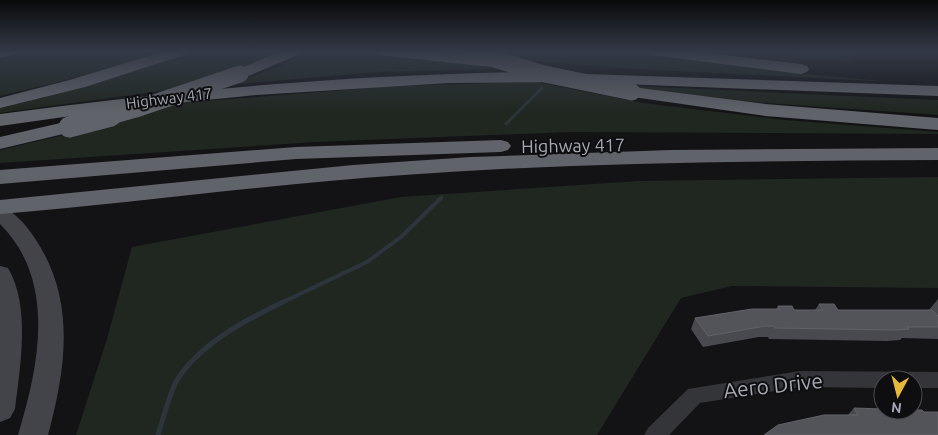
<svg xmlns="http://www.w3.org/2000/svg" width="938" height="435" font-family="Ubuntu,sans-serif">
	<rect width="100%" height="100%" fill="#131315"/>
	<g fill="#202721">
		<polygon points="25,51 165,51 111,69 0,96 0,58"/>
		<polygon points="192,51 282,51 235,71 176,89 0,113 0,107 114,77"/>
		<polygon points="309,51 331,51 465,63 491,69 376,72 229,85 280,66"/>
		<polygon points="487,51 622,51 806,74 892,82 637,69 509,59"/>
		<polygon points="798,51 856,51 849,61 792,58"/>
		<polygon points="536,82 643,103 785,120 938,132 938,134 570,132 316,142 0,163 0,150 97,127 180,103 396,86"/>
		<polygon points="613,85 938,100 938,115 738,101"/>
		<polygon points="938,177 938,288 732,286 681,298 597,435 76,435 107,339 132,247 401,197 639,181"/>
	</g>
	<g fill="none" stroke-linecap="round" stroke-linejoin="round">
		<polyline stroke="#2d353c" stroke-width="2.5" points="513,117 542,88"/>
		<g stroke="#2d353c" stroke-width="3">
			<polyline points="506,124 514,116"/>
			<polyline points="440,199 442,197"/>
		</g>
		<polyline stroke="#2d353c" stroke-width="4" points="281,303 367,262 401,237 441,198"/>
		<path stroke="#2d353c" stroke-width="5" d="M158 435C163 420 170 389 179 377 203 342 246 320 283 302"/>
		<polygon fill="#343539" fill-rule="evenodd" points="800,371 938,372 938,388 913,388 913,380 883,380 883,388 800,387 700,403 669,435 644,435 648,428 688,389"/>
		<g fill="#434449" fill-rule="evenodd">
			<path d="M0 207C15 211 28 227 36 240 76 301 66 368 48 435H18C39 365 57 281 0 224Z"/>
			<path d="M0 266 8 268C31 307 20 367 15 409L10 418 0 422Z"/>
		</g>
		<g fill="#61636a" fill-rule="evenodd">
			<polygon points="0,51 18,51 16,54 0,58"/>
			<polygon points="165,51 189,51 187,54 85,87 0,108 0,98 73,79"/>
			<polygon points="281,51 302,51 300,54 246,77 234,77 232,74 234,71"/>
			<polygon points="371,51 427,51 500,58 505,60 508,63 505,66 500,68 378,55"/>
			<polygon points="644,51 691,51 801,64 807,66 809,69 807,72 801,74 651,55"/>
			<path d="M527 72 938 86V96L570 82 449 83 256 95 128 108 0 126V114C175 90 350 75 527 72Z"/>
			<polygon points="632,87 765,104 938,118 938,130 765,116 626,96 623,92 626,88"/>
			<polygon points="69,121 76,123 79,127 76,131 0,149 0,137"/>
			<polygon points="501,140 508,142 511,146 508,150 501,152 296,159 0,184 0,170 296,147"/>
			<path d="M938 148V160C760 161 582 162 404 175 269 184 135 203 0 214V200L353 165 471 157 671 150Z"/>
		</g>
		<g stroke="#61636a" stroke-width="17">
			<polyline points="468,51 540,73 632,92"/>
			<polyline points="107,117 139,108 240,74"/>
		</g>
		<polyline stroke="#61636a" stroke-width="21" points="69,127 111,116"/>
	</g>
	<g fill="#494a50">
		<polygon points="938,299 938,339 902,338 900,340 887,341 769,339 768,337 759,337 703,347 691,329 695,318 776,309 778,306 794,310 815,310 819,304 838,310 929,310"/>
		<polygon points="854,408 924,412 938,435 848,415"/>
	</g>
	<g fill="#53545a" stroke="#606268">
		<polygon points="819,304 834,304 838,310 932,310 938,316 938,327 907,327 909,329 895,330 775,328 774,326 765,326 708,336 695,318 752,309 780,309 778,306 792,306 794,310 823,310"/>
		<polygon points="854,408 883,409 883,410 922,410 924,412 938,412 938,435 764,435 778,425 824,415 858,415"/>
	</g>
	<linearGradient id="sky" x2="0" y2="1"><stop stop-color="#0a0a0c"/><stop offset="0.46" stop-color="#333946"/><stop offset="1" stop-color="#333946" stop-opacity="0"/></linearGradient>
	<rect width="938" height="112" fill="url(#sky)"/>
	<g text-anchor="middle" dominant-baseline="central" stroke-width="4" stroke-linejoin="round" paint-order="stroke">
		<g font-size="15" fill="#a6a9b4" stroke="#0e0e10">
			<text transform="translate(169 98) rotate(-7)">Highway 417</text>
		</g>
		<g font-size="18" fill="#a6a9b4" stroke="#0e0e10">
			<text transform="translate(573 145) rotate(-1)">Highway 417</text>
		</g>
		<g font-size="21" fill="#a6a9b4" stroke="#0e0e10">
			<text transform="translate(773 385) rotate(-6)">Aero Drive</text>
		</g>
	</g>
	<g transform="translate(898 395) rotate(187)"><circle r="24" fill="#0e0e10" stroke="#4b4c52"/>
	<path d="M0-4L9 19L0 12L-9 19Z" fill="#e5b93a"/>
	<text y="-8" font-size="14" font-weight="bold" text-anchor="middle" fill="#a6a9b4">N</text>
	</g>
</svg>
